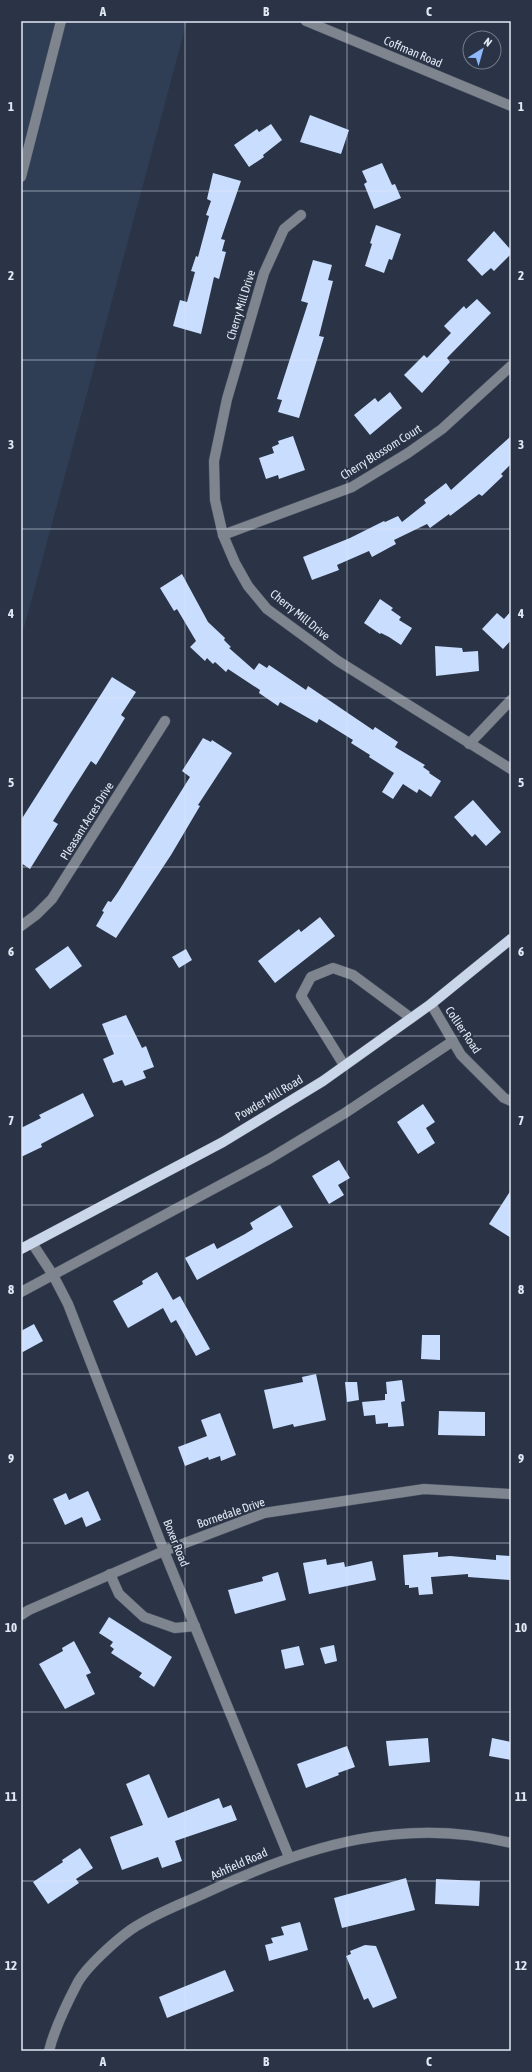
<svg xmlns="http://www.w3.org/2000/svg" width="532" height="2072" font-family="'Asap Condensed',sans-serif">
	<rect width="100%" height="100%" fill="#2a3446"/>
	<polygon fill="#2f3d55" points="21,21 187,21 21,639"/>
	<g fill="#c9ddff">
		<polygon points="310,115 349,130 341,154 300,142"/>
		<polygon points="271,124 282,140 263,155 264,157 249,167 234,145 257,129 259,132"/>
		<polygon points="382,163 392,185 395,184 401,198 374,209 364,184 367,182 362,171"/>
		<polygon points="213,173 241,181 221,239 225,240 222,251 226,252 219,279 214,277 201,334 173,326 180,300 187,302 195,272 191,271 196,256 198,257 209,216 206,215 211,201 207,199"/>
		<polygon points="376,225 401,234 392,260 389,259 384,273 365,266 372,244 370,243"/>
		<polygon points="494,231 511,250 511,254 494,271 491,268 482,276 467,260"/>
		<polygon points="313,260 332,265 328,280 333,281 319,336 324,337 299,418 278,412 282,400 277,399 308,303 301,301"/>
		<polygon points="477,299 491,313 447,358 450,362 422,393 404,375 424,355 427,358 451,333 444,326 464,306 466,309"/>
		<polygon points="390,392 402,408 370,435 354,415 375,398 378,402"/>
		<polygon points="293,436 305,470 279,479 278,475 266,479 259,458 274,453 272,447 279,444 278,441"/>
		<polygon points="511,436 511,464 501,474 503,476 482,496 479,494 450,516 449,514 430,528 427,524 394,540 396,544 372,557 369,551 337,565 339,570 312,580 303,557 350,538 384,521 385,522 398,516 402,522 426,503 424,500 446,483 451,490"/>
		<polygon points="182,574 208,622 225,638 224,640 231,647 229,648 254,670 259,663 267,668 269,665 306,690 308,686 373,730 375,727 398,742 395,747 425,765 423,767 430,772 429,773 441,781 431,797 419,789 417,793 403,784 393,799 382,792 394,773 369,757 370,755 351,743 353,740 319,719 317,723 280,702 278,706 259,693 260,690 228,669 226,672 215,662 213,664 207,658 205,661 190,647 196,641 177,609 174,611 160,588"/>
		<polygon points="380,599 393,608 391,610 401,617 399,620 412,628 401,645 389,637 381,633 380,634 364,623"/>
		<polygon points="511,611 511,640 503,649 482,629 497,613 504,619"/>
		<polygon points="435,646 462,648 463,652 478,651 479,671 436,676"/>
		<polygon points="112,677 136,692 121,715 125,718 96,765 91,761 68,797 53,821 58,824 30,869 21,863 21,820"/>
		<polygon points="203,738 211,742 212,740 232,753 198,805 200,806 171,855 116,938 96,926 104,912 102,911 108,901 111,902 118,892 190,777 182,771"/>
		<polygon points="473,800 501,832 486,846 475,834 472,837 454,817"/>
		<polygon points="320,917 335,936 275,983 258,961 299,929 301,932"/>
		<polygon points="68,946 82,966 50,989 35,969"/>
		<polygon points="186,949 192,960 179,968 172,957"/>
		<polygon points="126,1015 142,1048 146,1046 154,1067 143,1071 146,1078 125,1086 122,1080 113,1083 103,1059 114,1054 102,1024"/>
		<polygon points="83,1093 94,1116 41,1144 42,1147 21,1157 21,1128 41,1118 39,1115"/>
		<polygon points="423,1104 435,1122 426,1128 435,1143 418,1154 397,1122"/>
		<polygon points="339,1160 350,1178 338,1185 344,1195 329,1204 312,1176"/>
		<polygon points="511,1190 511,1238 489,1224"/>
		<polygon points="280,1205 293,1227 197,1280 185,1258 214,1243 217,1249 245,1234 253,1229 250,1223"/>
		<polygon points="157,1272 173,1300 180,1296 210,1349 196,1356 176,1320 171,1323 163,1308 128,1328 113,1301 143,1284 142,1281"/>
		<polygon points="34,1324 43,1341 21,1353 21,1331"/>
		<polygon points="422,1335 440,1335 440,1360 421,1359"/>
		<polygon points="316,1374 326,1420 294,1427 293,1424 273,1429 264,1390 303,1382 302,1377"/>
		<polygon points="402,1380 405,1401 401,1402 404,1426 388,1427 388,1423 376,1424 375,1415 364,1416 362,1402 385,1400 385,1394 387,1394 386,1382"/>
		<polygon points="345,1382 357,1382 359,1400 347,1402"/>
		<polygon points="439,1411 485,1412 485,1436 438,1435"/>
		<polygon points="220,1413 236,1455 221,1461 220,1456 209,1460 208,1457 185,1466 178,1447 207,1436 201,1420"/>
		<polygon points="88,1491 101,1520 86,1527 82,1517 65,1525 53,1499 66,1493 69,1500"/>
		<polygon points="438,1552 438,1557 450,1556 496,1560 496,1555 511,1556 511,1580 468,1577 468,1574 431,1577 433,1594 419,1595 418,1587 409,1588 409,1585 405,1585 403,1555"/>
		<polygon points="326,1559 327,1565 344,1562 345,1567 372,1561 376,1580 309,1594 303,1563"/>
		<polygon points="278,1572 286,1600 235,1614 228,1590 263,1581 262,1577"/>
		<polygon points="109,1617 172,1657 154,1687 139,1677 142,1673 111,1653 114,1649 110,1646 113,1642 99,1633"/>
		<polygon points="74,1641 91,1673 86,1675 95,1694 65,1709 39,1664 63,1651 62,1648"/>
		<polygon points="334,1645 337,1661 325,1664 320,1648"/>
		<polygon points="299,1646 304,1665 285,1669 281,1650"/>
		<polygon points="428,1738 430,1762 389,1766 386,1741"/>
		<polygon points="492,1738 511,1742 511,1760 489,1756"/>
		<polygon points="347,1746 355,1767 338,1773 339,1775 306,1788 297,1764"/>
		<polygon points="149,1774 168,1818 219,1798 223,1808 231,1805 237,1820 175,1841 182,1861 162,1868 158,1857 122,1870 110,1837 143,1825 126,1784"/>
		<polygon points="80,1848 93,1868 76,1879 79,1883 48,1904 33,1882 63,1862 62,1860"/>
		<polygon points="406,1878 415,1910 342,1928 334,1898"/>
		<polygon points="436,1879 480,1881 479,1906 435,1904"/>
		<polygon points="300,1922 308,1950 269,1961 265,1945 273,1943 271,1938 284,1935 281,1927"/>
		<polygon points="365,1945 376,1946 397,1998 373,2008 368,1998 364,2000 346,1956 351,1954 350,1951"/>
		<polygon points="225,1970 234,1991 167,2018 159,1997"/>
	</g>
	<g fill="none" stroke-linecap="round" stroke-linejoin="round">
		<g stroke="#475162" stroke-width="11">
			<g id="minor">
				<polyline points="306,21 511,106"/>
				<polyline points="21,177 61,21"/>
				<polyline points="301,215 284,229 264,273 227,399 214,461 215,500 223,535 235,563 248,586 267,609 338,661 511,769"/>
				<polyline points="223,535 352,487 408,453 442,429 511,366"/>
				<polyline points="469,744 511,700"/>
				<polyline points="21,926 36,915 52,899 165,721"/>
				<polyline points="431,1004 461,1055 504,1098 511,1101"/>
				<polyline points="344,1065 301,996 311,977 333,968 353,975 411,1018"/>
				<polyline points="32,1243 53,1275 68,1304 164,1551 289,1857"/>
				<polyline points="21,1292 269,1159 345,1113 453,1041"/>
				<polyline points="110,1574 119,1594 144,1617 175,1628 195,1626"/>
				<polyline points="21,1615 29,1610 164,1551 264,1513 424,1489 511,1494"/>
				<path d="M49 2051C54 2030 68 2001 78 1982 88 1965 123 1933 140 1924 163 1910 189 1901 214 1889 309 1845 405 1816 511 1843"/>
			</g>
		</g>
		<g stroke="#475162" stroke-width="11">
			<polyline id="major" points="21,1249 223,1142 323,1081 431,1004 511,939"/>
		</g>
		<use href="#minor" stroke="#7f858e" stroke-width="10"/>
		<use href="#major" stroke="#cad6e9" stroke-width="10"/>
	</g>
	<path fill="none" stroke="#e2e9f5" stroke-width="1" stroke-opacity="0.55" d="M185 21V2051M347 21V2051M21 191H511M21 360H511M21 529H511M21 698H511M21 867H511M21 1036H511M21 1205H511M21 1374H511M21 1543H511M21 1712H511M21 1881H511"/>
	<g text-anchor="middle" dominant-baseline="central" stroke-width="4" stroke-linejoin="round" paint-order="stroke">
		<g font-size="12" fill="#e2e9f5" stroke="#2a3446">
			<text transform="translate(413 52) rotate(23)">Coffman Road</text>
			<text transform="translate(241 305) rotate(-73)">Cherry Mill Drive</text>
			<text transform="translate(381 452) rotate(-32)">Cherry Blossom Court</text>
			<text transform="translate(300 615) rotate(39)">Cherry Mill Drive</text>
			<text transform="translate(87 821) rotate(-58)">Pleasant Acres Drive</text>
			<text transform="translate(463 1030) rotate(56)">Collier Road</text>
			<text transform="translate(269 1098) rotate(-31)">Powder Mill Road</text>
			<text transform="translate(231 1513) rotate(-19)">Bornedale Drive</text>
			<text transform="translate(176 1543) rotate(68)">Boxer Road</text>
			<text transform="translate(239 1864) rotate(-24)">Ashfield Road</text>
		</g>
	</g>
	<rect width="532" height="2072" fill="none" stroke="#2a3446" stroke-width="44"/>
	<g transform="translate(482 50) rotate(37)"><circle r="19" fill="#2a3446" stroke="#747c8c"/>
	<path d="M0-3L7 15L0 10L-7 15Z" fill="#8fb8fd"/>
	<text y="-6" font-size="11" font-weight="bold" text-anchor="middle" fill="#e2e9f5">N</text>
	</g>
	<rect x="22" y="22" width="488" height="2028" fill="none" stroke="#e2e9f5" stroke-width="1.5"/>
	<g font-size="13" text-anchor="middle" font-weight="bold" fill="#e2e9f5">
		<text x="103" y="16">A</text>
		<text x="266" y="16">B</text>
		<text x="429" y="16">C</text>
		<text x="11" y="111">1</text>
		<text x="521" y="111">1</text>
		<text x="11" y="280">2</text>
		<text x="521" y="280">2</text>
		<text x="11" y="449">3</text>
		<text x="521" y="449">3</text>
		<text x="11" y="618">4</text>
		<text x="521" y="618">4</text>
		<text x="11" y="787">5</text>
		<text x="521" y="787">5</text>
		<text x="11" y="956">6</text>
		<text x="521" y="956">6</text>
		<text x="11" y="1125">7</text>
		<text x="521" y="1125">7</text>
		<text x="11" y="1294">8</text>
		<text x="521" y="1294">8</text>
		<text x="11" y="1463">9</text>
		<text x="521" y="1463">9</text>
		<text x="11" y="1632">10</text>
		<text x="521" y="1632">10</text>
		<text x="11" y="1801">11</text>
		<text x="521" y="1801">11</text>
		<text x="11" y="1970">12</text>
		<text x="521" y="1970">12</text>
		<text x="103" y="2066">A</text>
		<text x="266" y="2066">B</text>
		<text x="429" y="2066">C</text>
	</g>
</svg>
